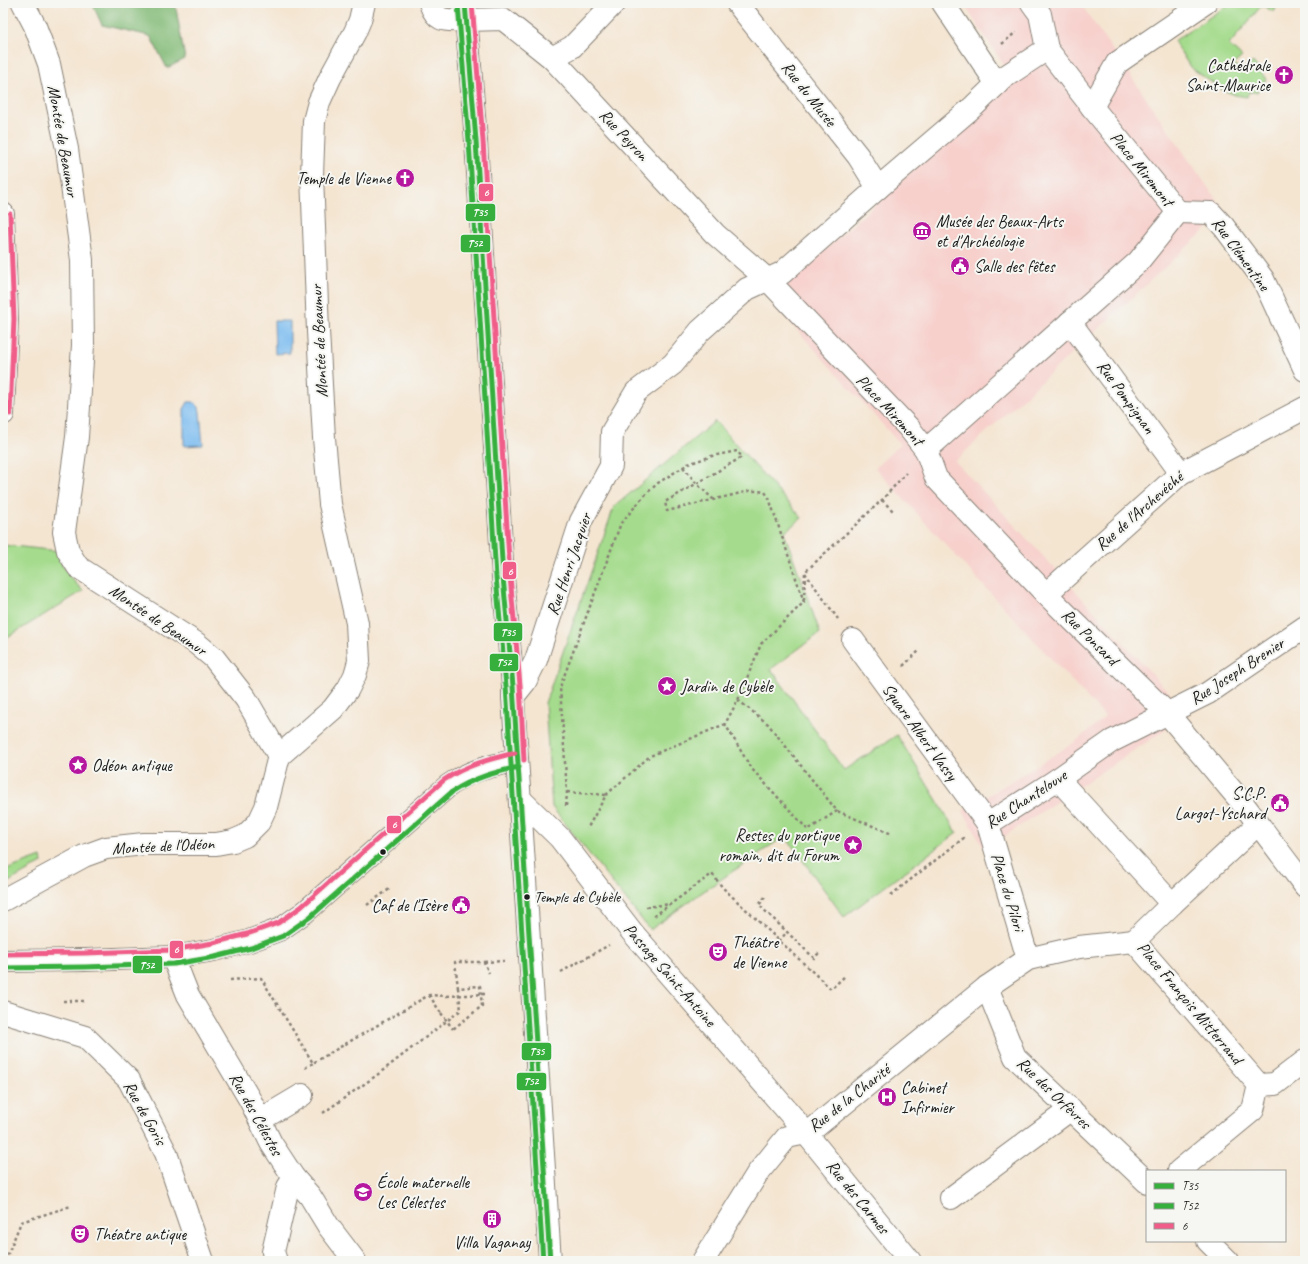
<svg xmlns="http://www.w3.org/2000/svg" width="1308" height="1264" font-family="Caveat,sans-serif">
	<rect width="100%" height="100%" fill="#f6f6f2"/>
	<filter id="ink" filterUnits="userSpaceOnUse"><feTurbulence type="fractalNoise" baseFrequency=".025" numOctaves="2"/><feDisplacementMap in="SourceGraphic" scale="8" xChannelSelector="R" yChannelSelector="G"/><feConvolveMatrix kernelMatrix="1 2 1 2 8 2 1 2 1" color-interpolation-filters="sRGB"/></filter>
	<filter id="wash" filterUnits="userSpaceOnUse"><feTurbulence type="fractalNoise" baseFrequency=".012" numOctaves="4" result="noise"/><feDisplacementMap in="SourceGraphic" scale="16" xChannelSelector="R" yChannelSelector="G"/><feGaussianBlur stdDeviation="0.9" result="paint"/><feColorMatrix in="noise" values="0 0 0 0 0 0 0 0 0 0 0 0 0 0 0 0 0 1.4 0 .05"/><feComposite in="paint" operator="in"/></filter>
	<g filter="url(#wash)">
		<rect width="100%" height="100%" fill="#f4e5d1"/>
		<polygon fill="#f7d0cc" points="963,3 1080,3 1225,212 955,461 1189,714 985,849 963,811 1075,742 1105,717 875,468 900,444 770,300 1013,79"/>
		<g fill="#a4db8c" stroke="#607c54">
			<polygon points="1231,3 1278,3 1274,12 1262,5 1229,45 1242,57 1234,64 1241,71 1253,62 1266,79 1257,92 1249,92 1247,97 1235,95 1221,89 1190,67 1174,41"/>
			<polygon points="715,421 802,518 784,532 820,633 771,669 844,770 897,735 957,833 844,917 785,836 701,893 650,930 552,807 545,703 614,507"/>
			<polygon points="3,545 60,551 62,565 71,578 83,591 3,640"/>
			<polygon points="41,857 42,863 3,885 3,871"/>
		</g>
		<polygon fill="#83bb78" stroke="#506c4a" points="92,3 175,3 185,59 167,68 150,36 102,25"/>
		<g fill="#7bbcf0" stroke="#4c6c86">
			<polygon points="274,321 290,321 290,353 275,354"/>
			<polygon points="188,402 194,402 199,407 200,412 203,445 184,446 184,409"/>
		</g>
	</g>
	<g filter="url(#ink)">
		<g fill="none" stroke-linecap="round" stroke-linejoin="round">
			<g stroke="#888076" stroke-width="24">
				<g id="minor">
					<polyline points="23,3 35,26 49,64 67,149 82,260 83,345 77,437 64,532 68,551 78,567 196,643 214,658 246,699 279,756"/>
					<polyline points="737,3 858,156 878,188"/>
					<polyline points="943,3 997,84"/>
					<polyline points="1032,3 1040,14 1047,49 1092,107 1178,212"/>
					<polyline points="466,20 503,19 552,58 715,234 768,280 909,428 926,450 936,478 1046,594 1167,713 1244,805 1305,886"/>
					<polyline points="552,58 572,47 614,3"/>
					<polyline points="1092,107 1117,63 1205,3"/>
					<polyline points="1178,212 1211,213 1224,227 1263,279 1305,370"/>
					<polyline points="3,214 7,319 3,414"/>
					<polyline points="1070,322 1181,473"/>
					<polyline points="926,450 1138,262 1178,212"/>
					<polyline points="1046,594 1181,473 1305,408"/>
					<polyline points="853,640 988,824 1028,959"/>
					<polyline points="513,697 525,682 536,660 581,521 611,466 612,432 636,392 673,364 700,331 747,289 782,273 878,188 974,106 1003,78 1047,49"/>
					<polyline points="279,756 333,709 348,689 355,675 359,661 357,623 330,504 324,438 318,331 312,175 314,121 319,102 330,78 355,32 360,20 364,3"/>
					<polyline points="1058,779 1172,904"/>
					<polyline points="520,799 560,838 632,932 791,1115 910,1261"/>
					<polyline points="988,824 1058,779 1112,741 1208,693 1305,627"/>
					<polyline points="3,900 84,856 106,848 144,844 216,844 233,841 245,836 259,822 266,807 279,756"/>
					<polyline points="1134,941 1259,1085 1275,1084 1305,1061"/>
					<polyline points="1134,941 1172,904 1258,824"/>
					<polyline points="173,957 188,995 250,1100 271,1143 294,1178 310,1196 329,1227 355,1261"/>
					<polyline points="987,987 1015,1057 1147,1182"/>
					<polyline points="3,1012 85,1037 129,1080 166,1153 203,1261"/>
					<polyline points="260,1120 302,1095"/>
					<polyline points="1179,1171 1253,1110 1259,1085"/>
					<polyline points="951,1198 1071,1109"/>
					<polyline points="1208,1241 1228,1261"/>
					<polyline points="276,1261 273,1252 288,1187 294,1178"/>
					<polyline points="703,1261 757,1174 787,1137 806,1133 813,1129 987,987 1028,959 1079,947 1134,941"/>
				</g>
			</g>
			<g stroke="#888076" stroke-width="24">
				<g id="major">
					<path d="M430 3C437 24 447 20 466 20"/>
					<polyline points="465,3 476,141 503,577 513,686 513,697 550,1261"/>
					<path d="M3 961 85 960 173 957 214 950 249 941 281 929 305 912 448 786C470 770 491 766 517 760"/>
				</g>
			</g>
			<g stroke="#888076" stroke-width="2.5" stroke-dasharray="3 3" stroke-linecap="butt">
				<polyline points="1002,44 1016,32"/>
				<polyline points="683,467 697,484 713,499"/>
				<polyline points="882,500 894,512"/>
				<polyline points="805,573 838,619"/>
				<polyline points="804,600 805,572 882,500 906,473"/>
				<polyline points="903,666 919,651"/>
				<polyline points="738,700 768,724 837,811 892,834"/>
				<polyline points="567,792 606,795 587,829"/>
				<polyline points="606,795 650,756 725,724"/>
				<polyline points="566,806 567,792 560,687 621,523 646,494 658,483 672,474 688,464 712,456 737,451 742,457 665,502 667,511 749,491 758,491 765,492 769,498 804,602 761,644 738,700 725,724 751,768 808,830 837,811"/>
				<polyline points="891,895 965,837"/>
				<polyline points="765,897 759,905 814,958 820,952"/>
				<polyline points="367,905 391,888"/>
				<polyline points="646,907 671,904"/>
				<polyline points="654,916 712,874 723,888 831,989 845,976"/>
				<polyline points="779,941 787,932"/>
				<polyline points="484,962 504,961"/>
				<polyline points="561,972 609,945"/>
				<polyline points="230,980 261,978 313,1063 429,995 447,996"/>
				<polyline points="458,988 455,962 484,962 489,973"/>
				<polyline points="481,994 485,994"/>
				<polyline points="429,995 441,1013"/>
				<polyline points="63,1001 85,1001"/>
				<polyline points="305,1068 313,1063"/>
				<polyline points="323,1113 377,1075 461,1010 458,988 480,986 482,1006 453,1029"/>
				<polyline points="5,1261 21,1222 71,1206"/>
			</g>
			<use href="#minor" stroke="#fff" stroke-width="22"/>
			<use href="#major" stroke="#fff" stroke-width="22"/>
			<g stroke="#888076" stroke-width="2.5" stroke-dasharray="3 3" stroke-linecap="butt">
				<polyline points="447,996 485,994"/>
				<polyline points="441,1013 453,1029"/>
			</g>
			<g stroke="#f6f6f2" stroke-width="8">
				<polyline id="bus-1" points="465,3 476,141 503,577 513,686 550,1261"/>
			</g>
			<g stroke="#f6f6f2" stroke-width="8">
				<g id="bus-2">
					<polyline points="458,4 469,141 496,577 506,686 543,1261"/>
					<path d="M3 968 85 967 174 964 215 957 251 948 283 936 310 917 452 792C473 778 495 772 519 767"/>
				</g>
			</g>
			<g stroke="#f6f6f2" stroke-width="8">
				<g id="bus-3">
					<polyline points="472,3 483,141 510,576 520,685 524,760"/>
					<polyline points="10,414 14,319 10,214"/>
					<path d="M3 954 85 953 172 950 213 943 247 934 278 923 301 907 444 780C466 765 490 759 515 753"/>
				</g>
			</g>
			<use href="#bus-1" stroke="#36af3d" stroke-width="5"/>
			<use href="#bus-2" stroke="#36af3d" stroke-width="5"/>
			<use href="#bus-3" stroke="#ef5d88" stroke-width="5"/>
		</g>
	</g>
	<defs>
		<g id="church-disc" transform="scale(1)"><circle r="9.5" fill="#b5179e" stroke="#f6f6f2"/><path d="M-1.2-6h2.4v3.5h3.3v2.4h-3.3V6h-2.4V-.1h-3.3v-2.4h3.3Z" fill="#fff"/></g>
		<g id="museum-disc" transform="scale(1)"><circle r="9.5" fill="#b5179e" stroke="#f6f6f2"/><path d="M0-6L6-3V-2H-6V-3ZM-5-1h2V3h-2ZM-1-1h2V3h-2ZM3-1h2V3H3ZM-6 4H6V6H-6Z" fill="#fff"/></g>
		<g id="civic-disc" transform="scale(1)"><circle r="9.5" fill="#b5179e" stroke="#f6f6f2"/><path d="M-.6-6.5H3V-4.5H.6V-3L4-1V1h2V6H-6V1h2V-1L-.6-3ZM-1.2 2.5V6h2.4V2.5Z" fill="#fff"/></g>
		<g id="sight-disc" transform="scale(1)"><circle r="9.5" fill="#b5179e" stroke="#f6f6f2"/><path d="M0-6L1.8-2.2L6-1.7L2.9 1.2L3.7 5.4L0 3.3L-3.7 5.4L-2.9 1.2L-6-1.7L-1.8-2.2Z" fill="#fff"/></g>
		<g id="theatre-disc" transform="scale(1)"><circle r="9.5" fill="#b5179e" stroke="#f6f6f2"/><path d="M-5-5.5Q0-4 5-5.5V0Q5 5 0 6Q-5 5-5 0ZM-3.3-2.5H-1v1.5H-3.3ZM1-2.5H3.3v1.5H1ZM-2.8 1Q0 5.5 2.8 1Z" fill="#fff"/></g>
		<g id="hospital-disc" transform="scale(1)"><circle r="9.5" fill="#b5179e" stroke="#f6f6f2"/><path d="M-5-5h3v3.5h4V-5h3V5h-3V1.5h-4V5h-3Z" fill="#fff"/></g>
		<g id="school-disc" transform="scale(1)"><circle r="9.5" fill="#b5179e" stroke="#f6f6f2"/><path d="M0-5L7-2L0 1L-7-2ZM-4 1L0 2.5L4 1V4Q0 6-4 4Z" fill="#fff"/></g>
		<g id="building-disc" transform="scale(1)"><circle r="9.5" fill="#b5179e" stroke="#f6f6f2"/><path d="M-4-6H4V6H1V3H-1V6H-4ZM-2.5-4.3h1.7v1.8h-1.7ZM.8-4.3h1.7v1.8H.8ZM-2.5-1h1.7V.8h-1.7ZM.8-1h1.7V.8H.8Z" fill="#fff"/></g>
	</defs>
	<g fill-rule="evenodd">
		<use href="#church-disc" x="1284" y="75"/>
		<use href="#church-disc" x="405" y="178"/>
		<use href="#museum-disc" x="922" y="231"/>
		<use href="#civic-disc" x="960" y="266"/>
		<use href="#sight-disc" x="667" y="686"/>
		<use href="#sight-disc" x="78" y="765"/>
		<use href="#civic-disc" x="1280" y="803"/>
		<use href="#sight-disc" x="853" y="845"/>
		<use href="#civic-disc" x="461" y="905"/>
		<use href="#theatre-disc" x="718" y="952"/>
		<use href="#hospital-disc" x="887" y="1097"/>
		<use href="#school-disc" x="363" y="1192"/>
		<use href="#building-disc" x="492" y="1219"/>
		<use href="#theatre-disc" x="80" y="1234"/>
	</g>
	<g fill="#1c1c1c" stroke="#f6f6f2" stroke-width="1.5">
		<circle cx="383" cy="852" r="3.5"/>
		<circle cx="527" cy="897" r="3.5"/>
	</g>
	<g text-anchor="middle" dominant-baseline="central" stroke-width="4" stroke-linejoin="round" paint-order="stroke">
		<g font-size="16" fill="#1c1c1c" stroke="#f6f6f2" text-anchor="start">
			<text x="534" y="897">Temple de Cybèle</text>
		</g>
		<g font-size="17" fill="#1c1c1c" stroke="#f6f6f2" text-anchor="start">
			<text x="1270" y="65" text-anchor="end">Cathédrale<tspan x="1270" dy="20">Saint-Maurice</tspan></text>
			<text x="391" y="178" text-anchor="end">Temple de Vienne</text>
			<text x="936" y="221">Musée des Beaux-Arts<tspan x="936" dy="20">et d'Archéologie</tspan></text>
			<text x="974" y="266">Salle des fêtes</text>
			<text x="681" y="686">Jardin de Cybèle</text>
			<text x="92" y="765">Odéon antique</text>
			<text x="1266" y="793" text-anchor="end">S.C.P.<tspan x="1266" dy="20">Largot-Yschard</tspan></text>
			<text x="839" y="835" text-anchor="end">Restes du portique<tspan x="839" dy="20">romain, dit du Forum</tspan></text>
			<text x="447" y="905" text-anchor="end">Caf de l'Isère</text>
			<text x="732" y="942">Théâtre<tspan x="732" dy="20">de Vienne</tspan></text>
			<text x="901" y="1087">Cabinet<tspan x="901" dy="20">Infirmier</tspan></text>
			<text x="377" y="1182">École maternelle<tspan x="377" dy="20">Les Célestes</tspan></text>
			<text x="94" y="1234">Théatre antique</text>
			<text x="492" y="1242" text-anchor="middle">Villa Vaganay</text>
		</g>
		<g font-size="17" fill="#1c1c1c" stroke="#f6f6f2">
			<text transform="translate(809 94) rotate(52)">Rue du Musée</text>
			<text transform="translate(624 135) rotate(47)">Rue Peyron</text>
			<text transform="translate(63 141) rotate(80)">Montée de Beaumur</text>
			<text transform="translate(1142 169) rotate(51)">Place Miremont</text>
			<text transform="translate(1241 254) rotate(54)">Rue Clémentine</text>
			<text transform="translate(319 341) rotate(-93)">Montée de Beaumur</text>
			<text transform="translate(1126 397) rotate(54)">Rue Pompignan</text>
			<text transform="translate(890 410) rotate(47)">Place Miremont</text>
			<text transform="translate(1139 511) rotate(-41)">Rue de l'Archevéché</text>
			<text transform="translate(569 564) rotate(-71)">Rue Henri Jacquier</text>
			<text transform="translate(158 620) rotate(34)">Montée de Beaumur</text>
			<text transform="translate(1090 637) rotate(45)">Rue Ponsard</text>
			<text transform="translate(1237 671) rotate(-33)">Rue Joseph Brenier</text>
			<text transform="translate(920 732) rotate(54)">Square Albert Vassy</text>
			<text transform="translate(1026 799) rotate(-33)">Rue Chantelouve</text>
			<text transform="translate(163 846) rotate(-3)">Montée de l'Odéon</text>
			<text transform="translate(1008 892) rotate(73)">Place du Pilori</text>
			<text transform="translate(670 975) rotate(49)">Passage Saint-Antoine</text>
			<text transform="translate(1190 1003) rotate(50)">Place François Mitterrand</text>
			<text transform="translate(1054 1093) rotate(44)">Rue des Orfèvres</text>
			<text transform="translate(849 1098) rotate(-38)">Rue de la Charité</text>
			<text transform="translate(145 1113) rotate(61)">Rue de Goris</text>
			<text transform="translate(256 1114) rotate(61)">Rue des Célestes</text>
			<text transform="translate(858 1197) rotate(51)">Rue des Carmes</text>
		</g>
	</g>
	<g stroke="#f6f6f2" stroke-width="1.5">
		<rect x="478" y="183" width="16" height="19" rx="4" fill="#ef5d88"/>
		<rect x="465" y="203" width="31" height="19" rx="4" fill="#36af3d"/>
		<rect x="460" y="234" width="31" height="19" rx="4" fill="#36af3d"/>
		<rect x="502" y="561" width="15" height="19" rx="4" fill="#ef5d88"/>
		<rect x="493" y="622" width="30" height="20" rx="4" fill="#36af3d"/>
		<rect x="489" y="653" width="30" height="19" rx="4" fill="#36af3d"/>
		<rect x="386" y="815" width="16" height="19" rx="4" fill="#ef5d88"/>
		<rect x="169" y="940" width="15" height="19" rx="4" fill="#ef5d88"/>
		<rect x="132" y="955" width="31" height="19" rx="4" fill="#36af3d"/>
		<rect x="521" y="1042" width="31" height="19" rx="4" fill="#36af3d"/>
		<rect x="516" y="1072" width="31" height="19" rx="4" fill="#36af3d"/>
	</g>
	<g font-size="11" text-anchor="middle" font-weight="bold" fill="#fff">
		<text x="486" y="196">6</text>
		<text x="480" y="216">T35</text>
		<text x="475" y="247">T52</text>
		<text x="510" y="575">6</text>
		<text x="508" y="636">T35</text>
		<text x="504" y="666">T52</text>
		<text x="394" y="828">6</text>
		<text x="176" y="953">6</text>
		<text x="147" y="969">T52</text>
		<text x="537" y="1055">T35</text>
		<text x="531" y="1085">T52</text>
	</g>
	<rect width="1308" height="1264" fill="none" stroke="#f6f6f2" stroke-width="16"/>
	<rect x="1146" y="1170" width="140" height="72" fill="#f6f6f2" stroke="#9f9f9c"/>
	<rect x="1154" y="1183" width="20" height="6" fill="#36af3d" stroke="#9f9f9c"/>
	<text x="1182" y="1190" font-size="12" fill="#1c1c1c">T35</text>
	<rect x="1154" y="1203" width="20" height="6" fill="#36af3d" stroke="#9f9f9c"/>
	<text x="1182" y="1210" font-size="12" fill="#1c1c1c">T52</text>
	<rect x="1154" y="1223" width="20" height="6" fill="#ef5d88" stroke="#9f9f9c"/>
	<text x="1182" y="1230" font-size="12" fill="#1c1c1c">6</text>
</svg>
